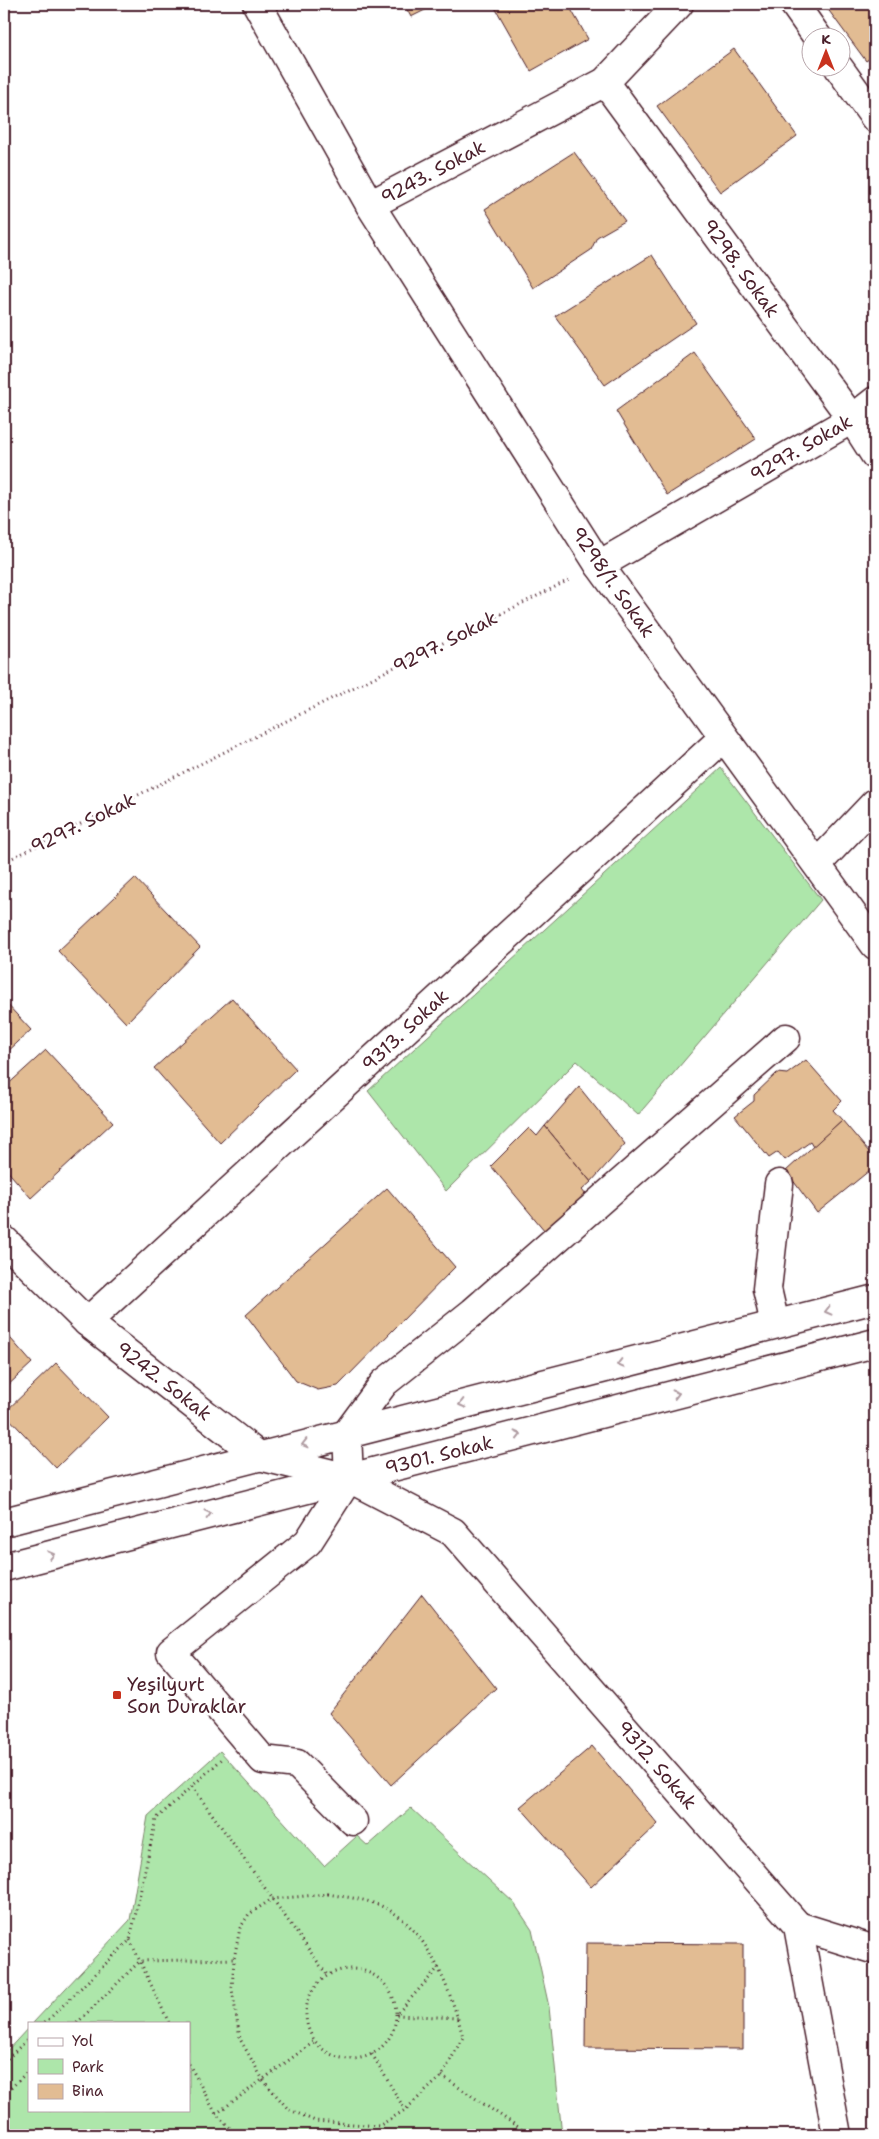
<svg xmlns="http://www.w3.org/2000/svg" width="879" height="2139" font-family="'Shantell Sans',sans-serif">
	<rect width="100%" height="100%" fill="#fff"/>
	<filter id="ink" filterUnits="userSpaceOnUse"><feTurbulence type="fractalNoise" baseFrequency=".02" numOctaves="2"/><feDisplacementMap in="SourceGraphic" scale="10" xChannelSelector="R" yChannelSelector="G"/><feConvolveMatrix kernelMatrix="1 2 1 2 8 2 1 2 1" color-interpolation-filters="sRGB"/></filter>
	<g filter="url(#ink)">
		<g fill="#ade6aa" stroke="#7c826a">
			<polygon points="721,768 821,900 638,1115 577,1061 446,1191 368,1091"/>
			<polygon points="220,1751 324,1866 357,1836 368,1846 411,1808 514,1903 532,1930 549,2007 562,2135 4,2135 4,2054 29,2027 29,2110 189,2110 189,2023 33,2023 130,1920 148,1816"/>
		</g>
		<g fill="#e2bc93" stroke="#4a1f2b">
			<polygon points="404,4 437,4 411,17"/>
			<polygon points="493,4 568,4 588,39 531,71"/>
			<polygon points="824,4 875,4 875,55 866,61"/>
			<polygon points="734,49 797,136 720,192 657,106"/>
			<polygon points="574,152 625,221 597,237 591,250 533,288 485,209"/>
			<polygon points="652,255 696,323 605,385 555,316"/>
			<polygon points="695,353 756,439 667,495 616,411"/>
			<polygon points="135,878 200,947 126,1023 58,951"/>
			<polygon points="232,998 296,1069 220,1143 154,1068"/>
			<polygon points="4,1001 31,1030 4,1055"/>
			<polygon points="46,1050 113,1122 31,1198 4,1167 4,1088"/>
			<polygon points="806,1060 842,1101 833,1110 842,1120 813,1147 810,1142 785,1160 778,1152 769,1158 735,1116 754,1101 754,1095 777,1073 787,1074"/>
			<polygon points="579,1087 625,1144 591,1182 545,1126"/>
			<polygon points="842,1120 875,1159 875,1166 817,1213 786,1171"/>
			<polygon points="545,1126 591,1182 582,1190 591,1201 550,1237 491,1166 529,1128 537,1136"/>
			<polygon points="387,1188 455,1267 338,1386 318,1390 296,1381 246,1315"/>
			<polygon points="4,1331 32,1363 4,1389"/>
			<polygon points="56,1363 108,1417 56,1468 4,1413"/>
			<polygon points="422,1594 496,1688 391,1785 329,1713"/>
			<polygon points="592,1746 658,1824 591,1887 520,1807"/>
			<polygon points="586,1943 743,1944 743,2049 585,2048"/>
		</g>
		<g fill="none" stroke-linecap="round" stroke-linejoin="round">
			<g stroke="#4a1f2b" stroke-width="31">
				<g id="minor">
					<polyline points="257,4 370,205 605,82 679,4"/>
					<polyline points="794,4 818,38"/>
					<polyline points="839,68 875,118"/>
					<polyline points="605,82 852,419 875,455"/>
					<polyline points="370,205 599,565 875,945"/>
					<polyline points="599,565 852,419 875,401"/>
					<polyline points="817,864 875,803"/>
					<polyline points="87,1322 723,738"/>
					<polyline points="775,1324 767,1289 779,1184"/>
					<polyline points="349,1478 453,1532 798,1926 837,2135"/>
					<polyline points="353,1821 297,1764 263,1760 171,1652 308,1542 349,1478 347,1433 384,1383 473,1312 786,1038"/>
					<polyline points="798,1926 875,1950"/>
				</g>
			</g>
			<g stroke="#4a1f2b" stroke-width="31">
				<g id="major">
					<polyline points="4,1240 87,1322 259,1456 345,1477"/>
					<polyline points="4,1522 875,1299"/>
					<polyline points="4,1567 875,1343"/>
				</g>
			</g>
			<g stroke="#4a1f2b" stroke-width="3" stroke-dasharray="1 4" stroke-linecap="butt">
				<polyline points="4,862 571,579"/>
				<polyline points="192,1786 327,1975"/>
				<path d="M328 1894C343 1897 361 1898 376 1904 426 1921 451 1991 463 2037L442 2076 405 2110 379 2126 315 2121 288 2109 263 2080 240 2039 232 1989 234 1959 240 1928 249 1914 272 1899Z"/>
				<polyline points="130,1940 169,2023"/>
				<polyline points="439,1967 396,2015 458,2018"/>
				<circle cx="351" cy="2014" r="45"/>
				<polyline points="45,2023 130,1940 156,1819 222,1759"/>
				<polyline points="77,2023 140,1961 234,1959"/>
				<polyline points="372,2054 405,2110"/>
				<polyline points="4,2062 29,2038"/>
				<polyline points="189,2064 216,2114 237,2135"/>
				<polyline points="442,2076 530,2135"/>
				<polyline points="4,2095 29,2070"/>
				<polyline points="216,2114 315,2041"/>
				<polyline points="347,2135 347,2124"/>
			</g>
			<use href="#minor" stroke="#fff" stroke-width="28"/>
			<use href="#major" stroke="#fff" stroke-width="28"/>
		</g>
		<defs><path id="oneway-chevron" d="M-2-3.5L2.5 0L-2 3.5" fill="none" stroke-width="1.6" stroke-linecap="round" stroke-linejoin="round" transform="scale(1.25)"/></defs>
		<g stroke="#ae9aa0">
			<use href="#oneway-chevron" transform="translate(828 1311) rotate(166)"/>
			<use href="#oneway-chevron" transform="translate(620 1364) rotate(166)"/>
			<use href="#oneway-chevron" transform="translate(676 1394) rotate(-14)"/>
			<use href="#oneway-chevron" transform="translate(462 1404) rotate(166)"/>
			<use href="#oneway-chevron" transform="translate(518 1435) rotate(-14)"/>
			<use href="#oneway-chevron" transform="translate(305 1444) rotate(166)"/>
			<use href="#oneway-chevron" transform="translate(208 1514) rotate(-14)"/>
			<use href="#oneway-chevron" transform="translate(51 1555) rotate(-14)"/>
		</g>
	</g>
	<rect fill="#c8321e" stroke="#fff" stroke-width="2" x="112" y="1690" width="10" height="10" rx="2.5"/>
	<g text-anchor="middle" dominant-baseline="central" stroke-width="5" stroke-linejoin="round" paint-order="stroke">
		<g font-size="19" fill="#4a1f2b" stroke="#fff">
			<text transform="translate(433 172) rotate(-28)">9243. Sokak</text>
			<text transform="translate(741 268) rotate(54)">9298. Sokak</text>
			<text transform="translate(801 448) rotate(-30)">9297. Sokak</text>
			<text transform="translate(613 582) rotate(55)">9298/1. Sokak</text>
			<text transform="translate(445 642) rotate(-27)">9297. Sokak</text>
			<text transform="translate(83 823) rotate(-26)">9297. Sokak</text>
			<text transform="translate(405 1030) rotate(-43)">9313. Sokak</text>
			<text transform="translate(164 1381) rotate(38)">9242. Sokak</text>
			<text transform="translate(439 1455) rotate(-14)">9301. Sokak</text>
			<text transform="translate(657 1765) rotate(49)">9312. Sokak</text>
		</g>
		<g font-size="19" fill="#4a1f2b" stroke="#fff" text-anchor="start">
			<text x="127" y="1684">Yeşilyurt<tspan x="127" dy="22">Son Duraklar</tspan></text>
		</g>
	</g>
	<rect width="879" height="2139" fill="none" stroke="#fff" stroke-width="20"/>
	<rect x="10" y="10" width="859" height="2119" fill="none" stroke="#4a1f2b" stroke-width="2" filter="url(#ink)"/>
	<rect x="28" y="2022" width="162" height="90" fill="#ffffff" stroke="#b7a5aa"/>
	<rect x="38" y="2038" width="25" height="8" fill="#ffffff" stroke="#b7a5aa"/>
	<text x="72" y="2046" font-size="15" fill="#4a1f2b">Yol</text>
	<rect x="38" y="2059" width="25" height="15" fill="#ade6aa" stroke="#b7a5aa"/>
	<text x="72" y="2072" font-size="15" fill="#4a1f2b">Park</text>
	<rect x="38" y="2084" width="25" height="15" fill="#e2bc93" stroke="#b7a5aa"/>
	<text x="72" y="2096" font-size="15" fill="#4a1f2b">Bina</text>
	<g transform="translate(826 52)"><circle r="24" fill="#ffffff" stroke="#b7a5aa"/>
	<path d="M0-4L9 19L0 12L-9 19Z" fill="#c8321e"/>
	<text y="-8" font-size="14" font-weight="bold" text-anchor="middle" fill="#4a1f2b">K</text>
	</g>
</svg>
